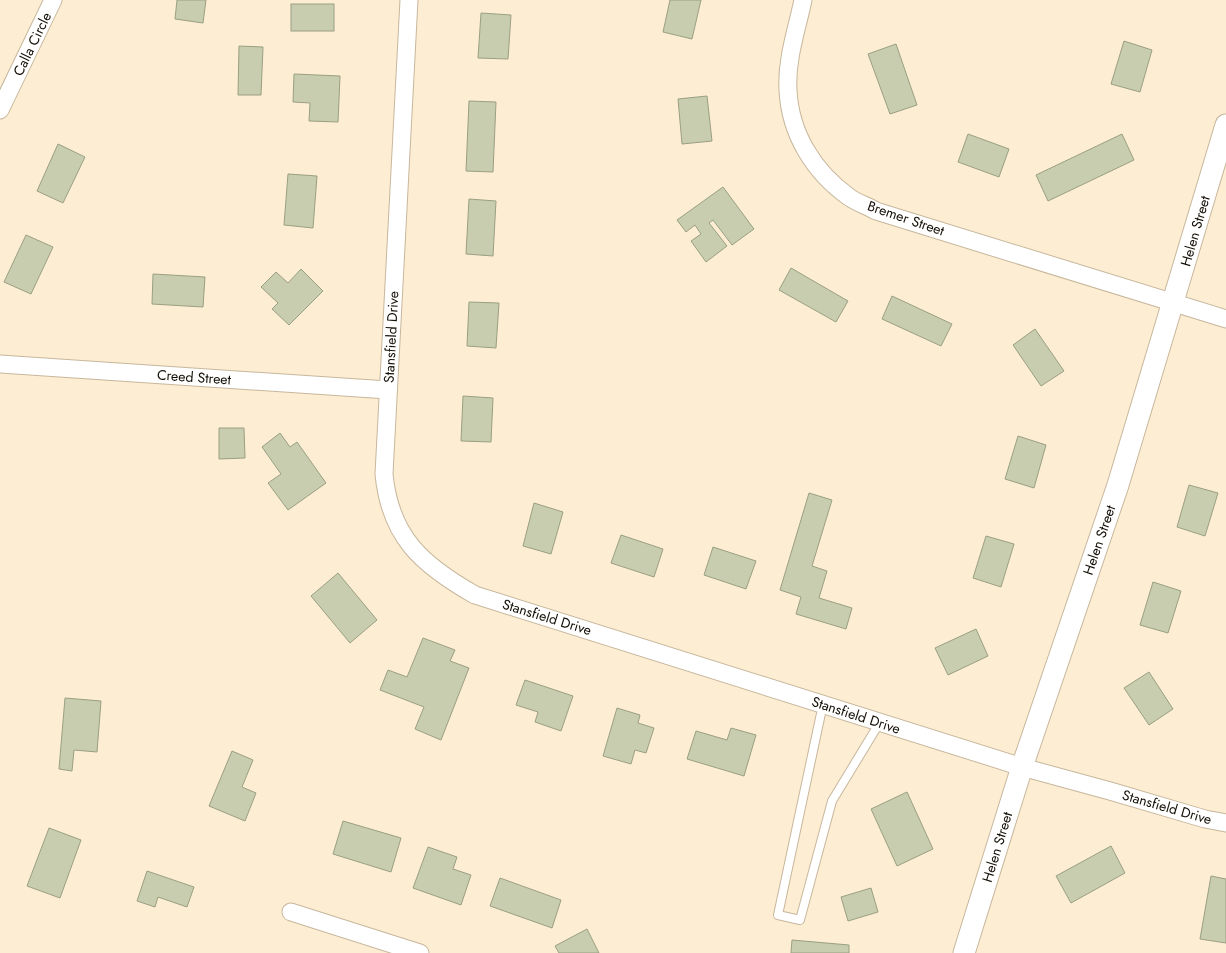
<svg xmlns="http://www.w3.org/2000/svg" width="1226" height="953" font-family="Jost,sans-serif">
	<rect width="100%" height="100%" fill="#fdedd2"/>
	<g fill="#c8cdb0" stroke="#9a9f83">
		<polygon points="177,0 206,0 203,23 175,19"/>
		<polygon points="670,0 701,0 692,39 663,32"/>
		<rect x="291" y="4" width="43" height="27"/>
		<polygon points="481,13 511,15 508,59 478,58"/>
		<polygon points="1124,41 1152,50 1140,92 1111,84"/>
		<polygon points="896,44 917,105 890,114 868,54"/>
		<polygon points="239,46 263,47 261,95 238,95"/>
		<polygon points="294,74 340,76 338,122 309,121 310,103 293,102"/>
		<polygon points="707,96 712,141 682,144 678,99"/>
		<polygon points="469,101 496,102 493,172 466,171"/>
		<polygon points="968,134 1009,149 999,177 958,162"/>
		<polygon points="1122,134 1134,160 1048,201 1036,175"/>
		<polygon points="58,144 85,157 63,203 37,191"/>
		<polygon points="288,174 317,176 313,228 284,225"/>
		<polygon points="723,187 754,229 732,245 713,220 709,223 727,246 706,262 691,241 701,234 695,225 686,232 677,220"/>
		<polygon points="469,199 496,201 493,256 466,254"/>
		<polygon points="26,235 53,247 31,294 4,282"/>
		<polygon points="791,268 848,301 836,322 779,290"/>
		<polygon points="301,269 323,291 289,325 272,309 278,303 261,287 276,272 288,283"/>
		<polygon points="153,274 205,277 203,307 152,304"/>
		<polygon points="892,296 952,324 941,346 882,319"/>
		<polygon points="469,302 499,303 496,348 467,346"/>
		<polygon points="1035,329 1064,371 1041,386 1013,345"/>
		<polygon points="463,396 493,398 491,442 461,441"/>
		<polygon points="219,428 244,428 245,458 219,459"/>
		<polygon points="280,433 290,447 297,442 326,483 288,510 268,483 281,474 262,447"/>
		<polygon points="1018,436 1046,445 1034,488 1005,479"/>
		<polygon points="1189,485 1218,493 1205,536 1177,527"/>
		<polygon points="809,493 832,500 812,566 827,571 819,598 852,608 846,629 796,614 801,597 780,590"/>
		<polygon points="534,503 563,512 551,554 523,546"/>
		<polygon points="621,535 663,549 654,577 611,563"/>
		<polygon points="986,536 1014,544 1001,587 973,578"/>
		<polygon points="713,547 756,561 746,589 704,575"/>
		<polygon points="338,573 377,620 350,643 311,596"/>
		<polygon points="1153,582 1181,591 1168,633 1140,625"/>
		<polygon points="976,629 988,656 948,675 935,648"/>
		<polygon points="423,638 455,650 450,661 469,668 441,740 415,729 424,707 380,690 388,670 407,677"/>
		<polygon points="1149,672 1173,709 1149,725 1124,688"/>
		<polygon points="525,680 573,696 561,731 535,722 538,712 516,705"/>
		<polygon points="65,698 101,701 97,752 74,750 72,771 59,769"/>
		<polygon points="617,708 640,715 638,723 654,728 646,753 635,750 631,764 603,756"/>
		<polygon points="731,728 756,735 744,776 687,759 696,731 727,740"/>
		<polygon points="232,751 253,760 242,787 256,793 245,821 209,806"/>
		<polygon points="907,792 933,849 897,866 871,809"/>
		<polygon points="343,821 401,838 391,872 333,854"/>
		<polygon points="49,828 81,840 60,898 27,886"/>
		<polygon points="1111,846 1125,873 1071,903 1056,876"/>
		<polygon points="428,847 457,857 453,869 471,875 461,905 413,888"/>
		<polygon points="147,871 194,887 187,907 158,897 155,907 137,901"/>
		<polygon points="1211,876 1226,879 1226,943 1200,939"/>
		<polygon points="500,878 561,900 552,928 490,906"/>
		<polygon points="871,888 878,912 848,921 841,897"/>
		<polygon points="587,929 599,953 559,953 555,946"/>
		<polygon points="792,940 849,945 849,953 791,953"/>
	</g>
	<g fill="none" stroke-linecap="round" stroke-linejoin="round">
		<g stroke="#c7b79d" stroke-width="10">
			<polyline id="service" points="823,704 778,915 800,920 832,801 880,722"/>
		</g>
		<g stroke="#c7b79d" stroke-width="19">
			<g id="minor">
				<path d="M409 0 384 474C390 537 422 565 475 595L1022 767 1110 791 1205 819 1226 823"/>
				<path d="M803 0C797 29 786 60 788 90 790 134 814 172 849 197 857 203 868 206 876 211L1226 319"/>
				<polyline points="0,110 53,0"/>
				<polyline points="0,364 388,390"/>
				<polyline points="291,912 420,953"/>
			</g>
		</g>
		<g stroke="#c7b79d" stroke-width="23">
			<polyline id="tertiary" points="964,953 1022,767 1118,485 1226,125"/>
		</g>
		<use href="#service" stroke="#fff" stroke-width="8"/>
		<use href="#minor" stroke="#fff" stroke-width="17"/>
		<use href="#tertiary" stroke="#fff" stroke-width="21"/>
	</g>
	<g text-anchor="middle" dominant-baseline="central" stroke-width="3" stroke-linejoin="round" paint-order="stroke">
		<g font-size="14" fill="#130e05" stroke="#fff">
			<text transform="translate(32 44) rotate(-64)">Calla Circle</text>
			<text transform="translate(906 218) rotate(19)">Bremer Street</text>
			<text transform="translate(1195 231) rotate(-74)">Helen Street</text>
			<text transform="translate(391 337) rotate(-87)">Stansfield Drive</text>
			<text transform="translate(194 377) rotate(4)">Creed Street</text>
			<text transform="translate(1099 540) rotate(-71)">Helen Street</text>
			<text transform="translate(547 617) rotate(17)">Stansfield Drive</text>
			<text transform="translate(856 715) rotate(18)">Stansfield Drive</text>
			<text transform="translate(1167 807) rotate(16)">Stansfield Drive</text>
			<text transform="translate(997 847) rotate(-73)">Helen Street</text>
		</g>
	</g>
</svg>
